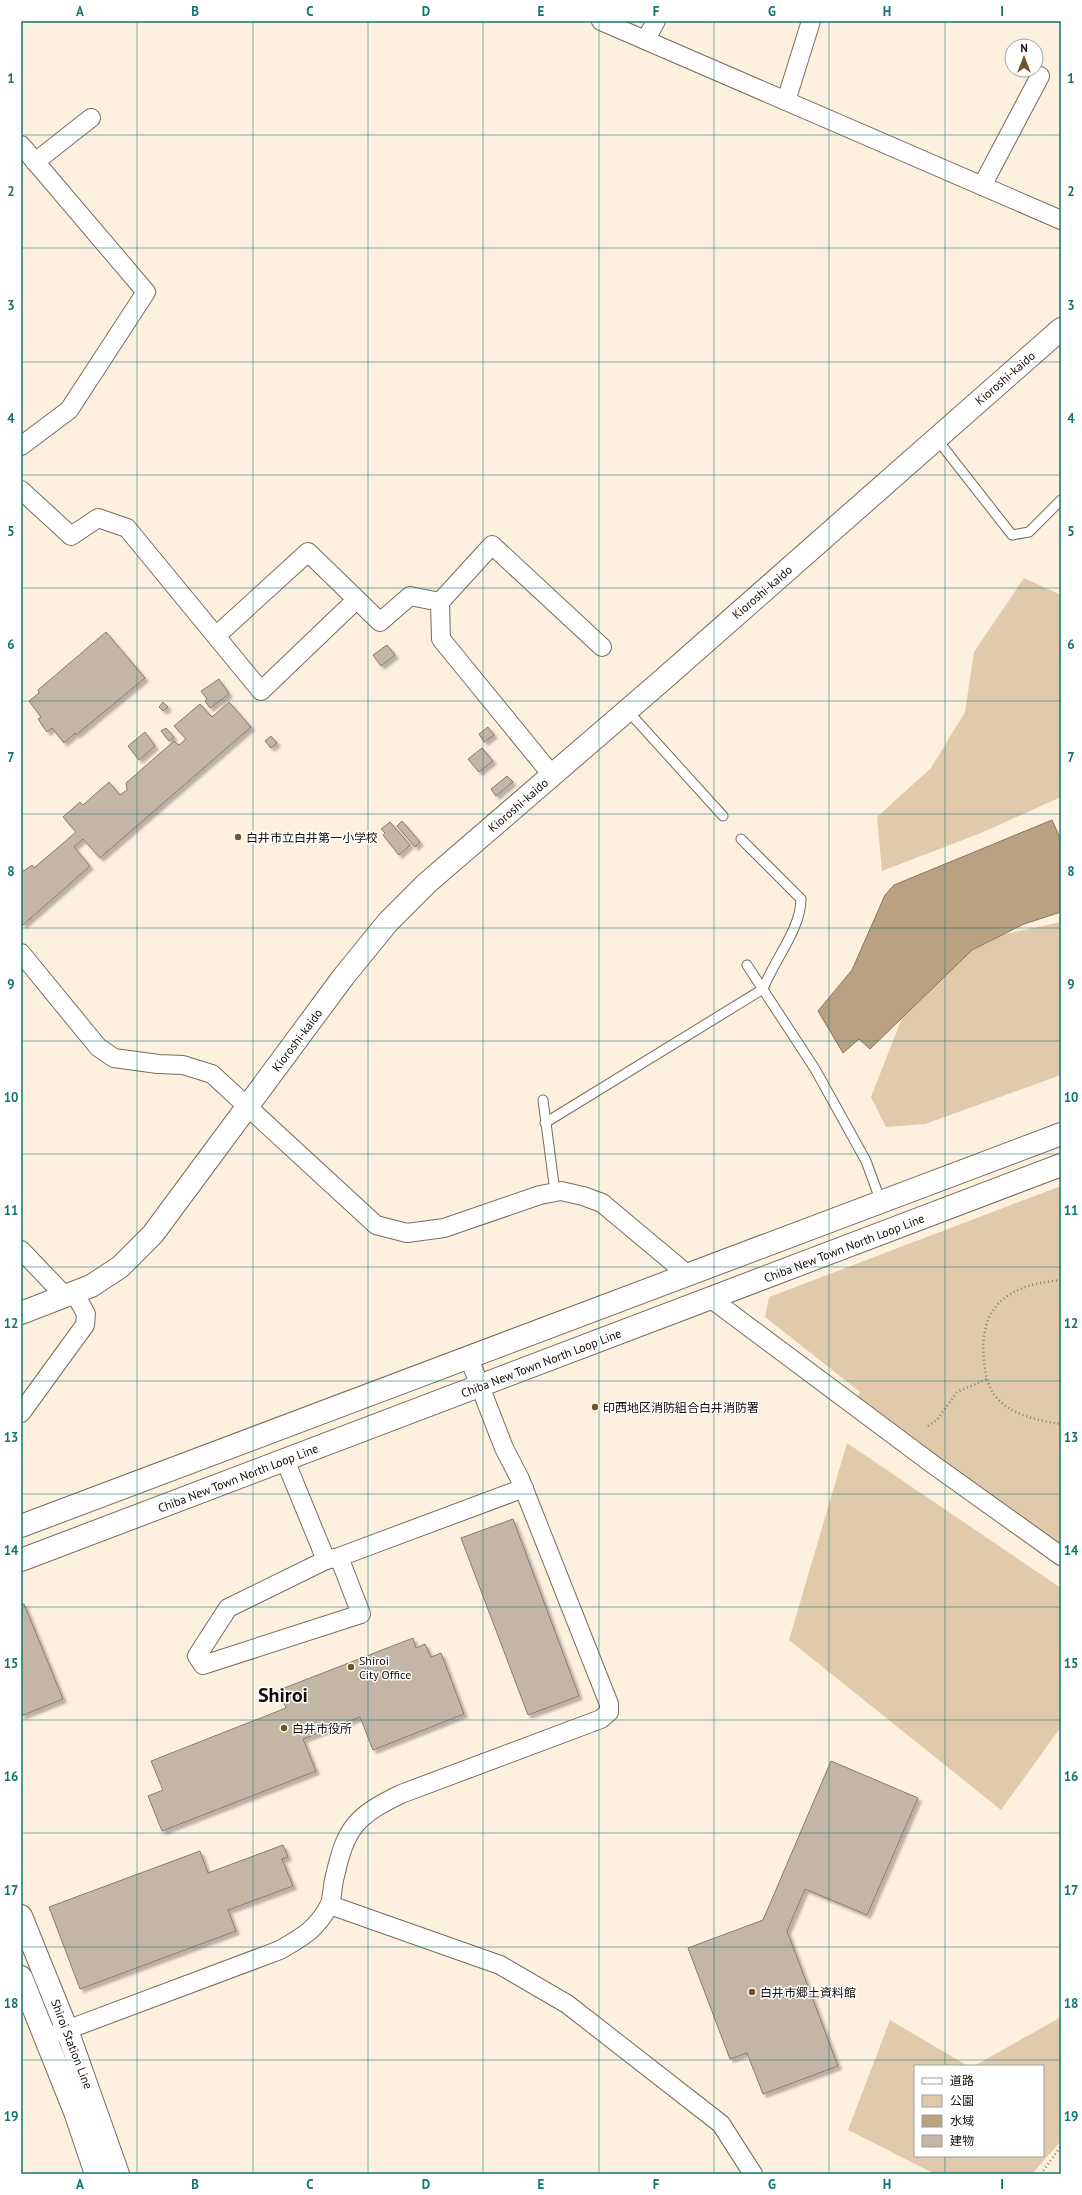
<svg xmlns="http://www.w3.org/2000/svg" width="1082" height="2195" font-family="'PT Sans','Noto Sans JP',sans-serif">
	<defs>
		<filter id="shadow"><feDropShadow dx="3.5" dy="3.5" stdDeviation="1" flood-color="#0004"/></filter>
	</defs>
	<rect width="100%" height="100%" fill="#fef0df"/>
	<g fill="#e1caab">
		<polygon points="1024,578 1061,595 1061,797 981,833 882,871 877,817 931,768 965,712 974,652"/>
		<polygon points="1061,922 1061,1075 925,1124 886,1127 871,1097 902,1018 950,946"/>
		<polygon points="1061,1186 1061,1545 857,1398 860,1392 765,1317 769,1297"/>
		<polygon points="847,1443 1061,1588 1061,1727 1001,1810 789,1640"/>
		<polygon points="1061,2017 1061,2141 1032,2174 935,2174 848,2130 890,2020 968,2066 915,2066 915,2156 1043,2156 1043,2066 974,2066"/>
	</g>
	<polygon fill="#b9a181" stroke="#87755d" points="1052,820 1061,840 1061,912 1024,924 972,950 870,1049 859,1039 843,1053 818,1011 852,970 885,895 894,885"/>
	<g fill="#c3b6a5" stroke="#887c6d" filter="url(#shadow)">
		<polygon points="106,632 145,678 76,735 75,733 64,743 52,728 47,732 38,719 41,717 29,701 39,693 38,690"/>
		<polygon points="387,645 395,655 381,666 373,655"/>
		<polygon points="219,679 229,694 210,708 205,701 207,699 201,691"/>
		<polygon points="163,702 168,707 163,711 159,707"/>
		<polygon points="229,702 251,727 100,858 83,839 74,847 90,866 23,925 21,922 21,869 24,871 32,865 34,868 76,832 63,817 80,802 83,805 109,782 120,795 127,790 126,783 174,741 179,745 186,739 174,726 200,704 212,717"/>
		<polygon points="488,727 494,735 484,742 479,734"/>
		<polygon points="166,728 174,737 169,741 161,731"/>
		<polygon points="145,732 155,746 139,760 128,746"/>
		<polygon points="271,736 277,743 271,748 265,741"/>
		<polygon points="482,748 493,761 479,772 468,759"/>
		<polygon points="507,776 513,782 496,796 491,789"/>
		<polygon points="402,821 420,842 415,847 397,826"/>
		<polygon points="390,822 410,845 399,855 383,835 385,833 381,829"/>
		<polygon points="513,1519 579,1696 528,1715 461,1538"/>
		<polygon points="24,1604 63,1699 21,1716 21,1605"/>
		<polygon points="413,1638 416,1648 425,1644 431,1657 441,1653 464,1714 373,1750 360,1717 303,1739 316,1771 162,1831 148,1796 163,1790 151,1761 286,1708 279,1690"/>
		<polygon points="831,1761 918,1798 867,1915 805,1889 787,1931 838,2066 763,2094 747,2053 730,2059 688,1948 763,1920"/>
		<polygon points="283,1845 288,1857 282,1859 293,1886 228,1910 236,1931 80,1989 49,1907 200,1851 208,1873"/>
	</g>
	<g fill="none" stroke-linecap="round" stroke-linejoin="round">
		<g stroke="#796d5e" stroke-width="11">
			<g id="service">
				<polyline points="936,438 1012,535 1029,532 1061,500"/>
				<polyline points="627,710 723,816"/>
				<polyline points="747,965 815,1069 866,1161 881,1202"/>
				<polyline points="543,1100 555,1192"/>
				<path d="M545 1123 763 989C774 960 801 929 801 899L741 839"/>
			</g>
		</g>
		<g stroke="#796d5e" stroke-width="20">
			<g id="minor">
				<polyline points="601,21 1061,220"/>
				<polyline points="646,39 656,21"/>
				<polyline points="786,101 811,21"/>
				<polyline points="21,145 146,292 69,410 21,446"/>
				<polyline points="35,162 91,118"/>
				<polyline points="982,186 1040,76"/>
				<polyline points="21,490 71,536 98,518 127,528 261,691 356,600"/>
				<polyline points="440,602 492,545 602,647"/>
				<polyline points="216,636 308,552 380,622 410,596 440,602 441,639 552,775"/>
				<polyline points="21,953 98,1047 114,1058 158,1064 183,1065 212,1074 376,1225 407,1233 444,1228 540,1195 561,1191 583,1196 602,1203 688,1275"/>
				<polyline points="21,1250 65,1296"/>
				<polyline points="710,1298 931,1463 1061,1556"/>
				<polyline points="21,1413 85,1325 86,1314 74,1292"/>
				<polyline points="285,1460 326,1560"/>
				<polyline points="339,1557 361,1614 203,1665 197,1656 228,1608 326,1560 339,1557 524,1488"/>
				<polyline points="330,1905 500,1965 567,2004 721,2124 753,2174"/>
				<path d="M45 2038 280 1950C302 1937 316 1930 329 1906 333 1898 332 1885 335 1876 346 1827 356 1816 401 1794L601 1719 609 1712V1704L520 1479 504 1448 469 1358"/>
			</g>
		</g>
		<g stroke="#796d5e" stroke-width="24">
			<g id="secondary">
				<polyline points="21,1526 1061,1134"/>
				<polyline points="21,1560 1061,1165"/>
				<polyline points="21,1916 67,2030 118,2174"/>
				<polyline points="21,1977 75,2112 96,2174"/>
			</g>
		</g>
		<g stroke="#796d5e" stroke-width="24">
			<polyline id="primary" points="21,1313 91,1286 120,1267 153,1234 344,976 388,922 427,883 659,683 1061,329"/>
		</g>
		<g stroke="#867c72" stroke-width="2.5" stroke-dasharray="1 3" stroke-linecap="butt">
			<path d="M1061 1280C1010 1285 978 1304 984 1361 985 1373 988 1388 997 1398 1011 1415 1040 1421 1061 1424"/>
			<polyline points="928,1426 937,1420 957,1392 987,1379"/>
			<polyline points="1041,2174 1061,2146"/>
		</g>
		<use href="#service" stroke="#fff" stroke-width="9"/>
		<use href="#minor" stroke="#fff" stroke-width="18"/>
		<use href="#secondary" stroke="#fff" stroke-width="22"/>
		<use href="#primary" stroke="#fff" stroke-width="22"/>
	</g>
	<path fill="none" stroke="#0f766e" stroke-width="1" stroke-opacity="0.55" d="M137 21V2174M253 21V2174M368 21V2174M483 21V2174M599 21V2174M714 21V2174M829 21V2174M945 21V2066M21 135H1061M21 248H1061M21 362H1061M21 475H1061M21 588H1061M21 701H1061M21 814H1061M21 928H1061M21 1041H1061M21 1154H1061M21 1267H1061M21 1381H1061M21 1494H1061M21 1607H1061M21 1720H1061M21 1833H1061M21 1947H1061M21 2060H1061M945 2156V2174"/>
	<g fill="#725428" stroke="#fff" stroke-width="1.5">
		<circle cx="238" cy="837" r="4"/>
		<circle cx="595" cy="1407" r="4"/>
		<circle cx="351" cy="1667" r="4"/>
		<circle cx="284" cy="1728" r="4"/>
		<circle cx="752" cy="1992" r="4"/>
	</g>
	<g text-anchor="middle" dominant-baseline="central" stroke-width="3" stroke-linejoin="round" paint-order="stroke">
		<g font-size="12" fill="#120d08" stroke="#fff">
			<text transform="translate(1005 378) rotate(-41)">Kioroshi-kaido</text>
			<text transform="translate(762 592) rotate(-41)">Kioroshi-kaido</text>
			<text transform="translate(518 805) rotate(-41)">Kioroshi-kaido</text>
			<text transform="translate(297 1040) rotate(-53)">Kioroshi-kaido</text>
			<text transform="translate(844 1248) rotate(-21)">Chiba New Town North Loop Line</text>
			<text transform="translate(541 1363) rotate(-21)">Chiba New Town North Loop Line</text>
			<text transform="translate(238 1478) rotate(-21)">Chiba New Town North Loop Line</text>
			<text transform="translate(72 2044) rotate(69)">Shiroi Station Line</text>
		</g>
		<g font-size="12" fill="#120d08" stroke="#fff" text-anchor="start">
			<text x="246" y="837">白井市立白井第一小学校</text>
			<text x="603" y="1407">印西地区消防組合白井消防署</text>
			<text x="359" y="1660">Shiroi<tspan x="359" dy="14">City Office</tspan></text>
			<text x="292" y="1728">白井市役所</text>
			<text x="760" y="1992">白井市郷土資料館</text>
		</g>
		<g font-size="20" font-weight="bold" fill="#120d08" stroke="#fff">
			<text x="283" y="1695">Shiroi</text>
		</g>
	</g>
	<rect width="1082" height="2195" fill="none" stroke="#ffffff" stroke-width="44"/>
	<rect x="914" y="2065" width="130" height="92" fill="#ffffff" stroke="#a09e9c"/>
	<rect x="922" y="2078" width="20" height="6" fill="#ffffff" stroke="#a09e9c"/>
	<text x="950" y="2085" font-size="12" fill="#120d08">道路</text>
	<rect x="922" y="2095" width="20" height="12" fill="#e1caab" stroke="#a09e9c"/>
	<text x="950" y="2105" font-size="12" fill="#120d08">公園</text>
	<rect x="922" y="2115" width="20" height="12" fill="#b9a181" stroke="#a09e9c"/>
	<text x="950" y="2125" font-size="12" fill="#120d08">水域</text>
	<rect x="922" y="2135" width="20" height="12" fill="#c3b6a5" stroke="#a09e9c"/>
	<text x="950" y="2145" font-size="12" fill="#120d08">建物</text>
	<g transform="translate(1024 58)"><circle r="19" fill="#ffffff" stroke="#a09e9c"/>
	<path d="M0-3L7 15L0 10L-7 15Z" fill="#725428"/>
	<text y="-6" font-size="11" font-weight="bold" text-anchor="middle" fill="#120d08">N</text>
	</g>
	<rect x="22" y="22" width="1038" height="2151" fill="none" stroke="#0f766e" stroke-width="1.5"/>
	<g font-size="13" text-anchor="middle" font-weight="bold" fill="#0f766e">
		<text x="80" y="16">A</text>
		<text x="195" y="16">B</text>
		<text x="310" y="16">C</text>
		<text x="426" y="16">D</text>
		<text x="541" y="16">E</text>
		<text x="656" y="16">F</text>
		<text x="772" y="16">G</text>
		<text x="887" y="16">H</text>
		<text x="1002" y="16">I</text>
		<text x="11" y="83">1</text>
		<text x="1071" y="83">1</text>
		<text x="11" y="196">2</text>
		<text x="1071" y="196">2</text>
		<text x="11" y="310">3</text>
		<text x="1071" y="310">3</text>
		<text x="11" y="423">4</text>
		<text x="1071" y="423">4</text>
		<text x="11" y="536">5</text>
		<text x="1071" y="536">5</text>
		<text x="11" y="649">6</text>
		<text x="1071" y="649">6</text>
		<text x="11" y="762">7</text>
		<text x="1071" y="762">7</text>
		<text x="11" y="876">8</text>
		<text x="1071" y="876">8</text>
		<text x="11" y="989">9</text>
		<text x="1071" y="989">9</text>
		<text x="11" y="1102">10</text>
		<text x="1071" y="1102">10</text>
		<text x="11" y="1215">11</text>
		<text x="1071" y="1215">11</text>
		<text x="11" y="1328">12</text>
		<text x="1071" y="1328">12</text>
		<text x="11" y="1442">13</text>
		<text x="1071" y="1442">13</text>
		<text x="11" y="1555">14</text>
		<text x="1071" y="1555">14</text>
		<text x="11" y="1668">15</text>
		<text x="1071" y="1668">15</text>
		<text x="11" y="1781">16</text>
		<text x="1071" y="1781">16</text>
		<text x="11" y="1895">17</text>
		<text x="1071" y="1895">17</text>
		<text x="11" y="2008">18</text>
		<text x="1071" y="2008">18</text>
		<text x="11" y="2121">19</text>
		<text x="1071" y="2121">19</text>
		<text x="80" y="2189">A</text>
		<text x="195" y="2189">B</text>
		<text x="310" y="2189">C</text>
		<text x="426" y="2189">D</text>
		<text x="541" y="2189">E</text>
		<text x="656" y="2189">F</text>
		<text x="772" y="2189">G</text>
		<text x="887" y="2189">H</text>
		<text x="1002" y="2189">I</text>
	</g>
</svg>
